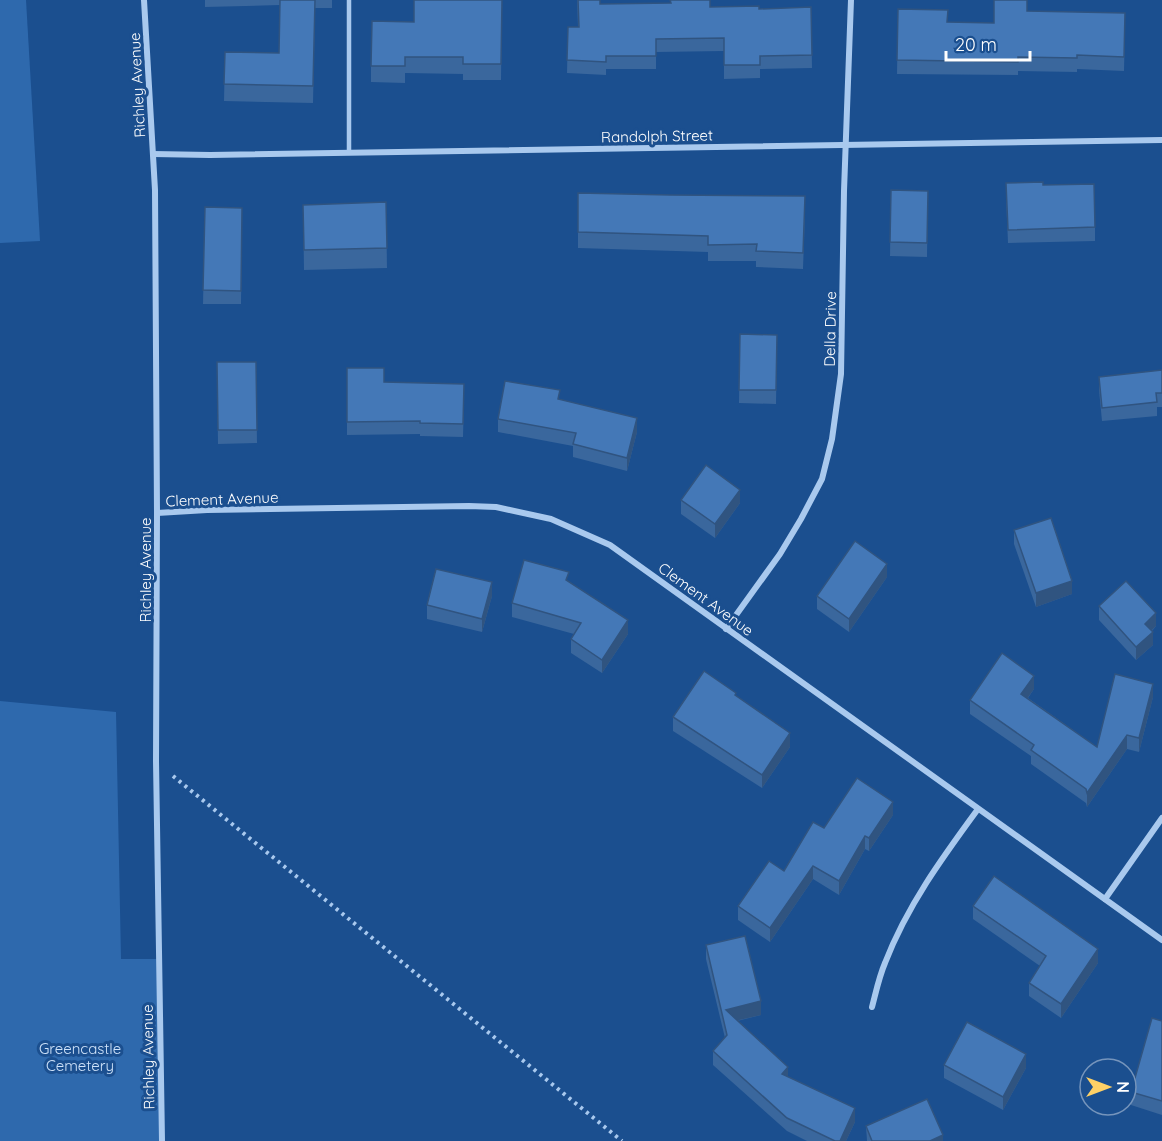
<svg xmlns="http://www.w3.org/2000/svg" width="1162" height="1141" font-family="Quicksand,sans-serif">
	<rect width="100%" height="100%" fill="#1b4f8f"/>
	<g fill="#2e69ad">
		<polygon points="0,0 26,0 40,241 0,243"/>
		<polygon points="0,701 116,712 121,959 158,959 162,1141 0,1141"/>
	</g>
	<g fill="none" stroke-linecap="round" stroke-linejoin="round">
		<polyline stroke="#a9c9ee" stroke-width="4" stroke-dasharray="3 4.5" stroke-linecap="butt" points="173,776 622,1141"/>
		<polyline stroke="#a9c9ee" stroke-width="4.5" points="349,0 349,152"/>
		<g stroke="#a9c9ee" stroke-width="6">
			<polyline points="144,0 155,190 157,513 156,761 162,1141"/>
			<polyline points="153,154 210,155 1162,140"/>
			<polyline points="157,513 207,510 469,506 496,507 551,519 610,545 1162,940"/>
			<polyline points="726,629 780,554 801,519 822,479 832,439 841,374 844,191 851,0"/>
			<polyline points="1105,899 1162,818"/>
			<path d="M872 1007C876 992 879 977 885 963 907 906 942 858 978 809"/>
		</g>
	</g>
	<g fill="#3a679d">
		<polygon points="205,0 332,0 332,8 315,8 313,103 224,101 225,52 279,53 280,5 205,7"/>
		<polygon points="502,0 501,80 463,80 463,74 405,73 405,83 371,82 371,66 414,22"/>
		<polygon points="577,0 600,4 759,9 811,7 812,68 760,69 760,78 724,79 724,51 656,52 656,69 606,69 606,75 567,73 568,27 578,27"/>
		<polygon points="898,9 948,22 994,23 1027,11 1125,27 1124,71 1077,69 1077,72 1018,71 1018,75 897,74"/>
		<polygon points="891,190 928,191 927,257 890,256"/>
		<polygon points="578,193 805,212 803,269 756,267 756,261 708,261 708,252 578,248"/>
		<polygon points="1006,196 1095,227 1095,241 1008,243"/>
		<polygon points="386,202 387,268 304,270 303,205"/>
		<polygon points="205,207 242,208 241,304 203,304"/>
		<polygon points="740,334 777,335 776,404 739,403"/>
		<polygon points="217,362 256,362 257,443 218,444"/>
		<polygon points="347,368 384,382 464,398 463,437 420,436 420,434 347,435"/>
		<polygon points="1162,370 1162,407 1157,407 1157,416 1102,421 1099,390 1099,377"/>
		<polygon points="560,399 637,432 627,471 573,457 573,446 498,432 498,419"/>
		<polygon points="681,500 740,503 715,538 681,514"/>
		<polygon points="1014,530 1072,594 1036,607 1014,544"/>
		<polygon points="887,577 849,632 817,609 817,596"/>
		<polygon points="569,582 628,634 602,673 571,653 571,639 574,634 512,617 512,603"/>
		<polygon points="492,596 482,632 427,619 427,605"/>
		<polygon points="1099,606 1156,626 1152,631 1153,645 1136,660 1099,620"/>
		<polygon points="1034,689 1028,698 1097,747 1153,697 1139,752 1127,749 1087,807 1086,803 1031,764 1031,756 970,714 970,700"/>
		<polygon points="736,696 790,747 762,788 673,731 673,717"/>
		<polygon points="893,815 869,851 865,849 839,895 813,879 770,942 738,920 738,906 784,871 824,828"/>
		<polygon points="973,906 1098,963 1061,1018 1029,996 1029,983 1040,966 973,919"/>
		<polygon points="706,945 761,1015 737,1021 788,1077 855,1122 846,1141 807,1141 787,1131 713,1065 713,1051 725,1038 706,959"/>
		<polygon points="1162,1021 1162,1115 1131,1105 1131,1092"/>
		<polygon points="944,1065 1026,1068 1003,1110 944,1078"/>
		<polygon points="866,1126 943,1141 867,1141"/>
	</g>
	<g fill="#305480">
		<polygon points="637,418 637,432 627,471 627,458"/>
		<polygon points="740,490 740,503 715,538 715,524"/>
		<polygon points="887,564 887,577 849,632 849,619"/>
		<polygon points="1072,581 1072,594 1036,607 1036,593"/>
		<polygon points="492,582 492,596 482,632 482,619"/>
		<polygon points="1156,613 1156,626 1145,637 1145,624"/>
		<polygon points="628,620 628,634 602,673 602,660"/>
		<polygon points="1153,632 1153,645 1136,660 1136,647"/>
		<polygon points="1034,676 1034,689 1021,707 1021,694"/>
		<polygon points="1153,684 1153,697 1139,752 1139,738"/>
		<polygon points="790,733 790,747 762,788 762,775"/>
		<polygon points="1127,735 1127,749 1087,807 1087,793"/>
		<polygon points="893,802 893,815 869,851 869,838"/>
		<polygon points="865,836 865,849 839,895 839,881"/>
		<polygon points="813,866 813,879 770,942 770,928"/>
		<polygon points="1098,949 1098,963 1061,1018 1061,1004"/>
		<polygon points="761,1001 761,1015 726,1023 726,1010"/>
		<polygon points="1026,1054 1026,1068 1003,1110 1003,1097"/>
		<polygon points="788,1067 788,1080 782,1074"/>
		<polygon points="855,1108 855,1122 846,1141 840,1141"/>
		<polygon points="943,1135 943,1141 930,1141"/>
	</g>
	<g fill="#4478b7" stroke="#305480" stroke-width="1.5">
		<polygon points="280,0 315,0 313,86 224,84 225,52 279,53"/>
		<polygon points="414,0 502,0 501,64 463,64 463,57 405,57 405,66 371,66 372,21 414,22"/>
		<polygon points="578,0 600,0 600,4 671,3 670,0 710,0 710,7 759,6 759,9 811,7 812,55 760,56 760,65 724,65 724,38 656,39 656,56 606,56 606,62 567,60 568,27 579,27"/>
		<polygon points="994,0 1027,0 1027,11 1125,13 1124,57 1077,55 1077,58 1018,57 1018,62 897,60 898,9 948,10 947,22 994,23"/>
		<polygon points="1043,182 1043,185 1094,184 1095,227 1008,230 1006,183"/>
		<polygon points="891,190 928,191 927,243 890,242"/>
		<polygon points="578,193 670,195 805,196 803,253 756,251 757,244 708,245 708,236 578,232"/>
		<polygon points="386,202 387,248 304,250 303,205"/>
		<polygon points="205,207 242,208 241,291 203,290"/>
		<polygon points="740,334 777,335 776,390 739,390"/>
		<polygon points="217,362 256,362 257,430 218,430"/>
		<polygon points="347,368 384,368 384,382 464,384 463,424 420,423 420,421 347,422"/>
		<polygon points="1162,370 1162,393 1156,393 1157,402 1102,408 1099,377"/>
		<polygon points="505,381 560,390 558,399 637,418 627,458 573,444 576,433 498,419"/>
		<polygon points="706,465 740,490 715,524 681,500"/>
		<polygon points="1051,518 1072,581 1036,593 1014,530"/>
		<polygon points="855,541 887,564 849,619 817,596"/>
		<polygon points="524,560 569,572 566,580 628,620 602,660 571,639 581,623 512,603"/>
		<polygon points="436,569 492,582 482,619 427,605"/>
		<polygon points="1126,581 1156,613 1145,624 1153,632 1136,647 1099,606"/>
		<polygon points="1002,653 1034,676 1021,694 1097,747 1115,674 1153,684 1139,738 1127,735 1087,793 1086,789 1031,750 1034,745 970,700"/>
		<polygon points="704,671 736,693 735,695 790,733 762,775 673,717"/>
		<polygon points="857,778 893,802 869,838 865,836 839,881 813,866 770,928 738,906 769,861 784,871 813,822 824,828"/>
		<polygon points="994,876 1098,949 1061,1004 1029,983 1046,956 973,906"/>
		<polygon points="745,936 761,1001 726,1010 788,1067 782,1074 855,1108 840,1141 835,1141 787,1118 713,1051 727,1035 706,945"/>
		<polygon points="1152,1018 1162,1021 1162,1101 1131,1092"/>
		<polygon points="967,1022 1026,1054 1003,1097 944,1065"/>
		<polygon points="927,1099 943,1135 930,1141 872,1141 866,1126"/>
	</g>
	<g text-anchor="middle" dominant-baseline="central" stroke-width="6" stroke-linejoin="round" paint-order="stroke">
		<g font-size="15" fill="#fff" stroke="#1b4f8f">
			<text transform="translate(137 85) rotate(-93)">Richley Avenue</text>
			<text transform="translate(657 136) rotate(-1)">Randolph Street</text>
			<text transform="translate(830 329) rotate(-89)">Della Drive</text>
			<text transform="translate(222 499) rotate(-2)">Clement Avenue</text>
			<text transform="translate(145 570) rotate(-90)">Richley Avenue</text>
			<text transform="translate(706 599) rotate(36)">Clement Avenue</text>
			<text transform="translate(148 1057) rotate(-91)">Richley Avenue</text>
		</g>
		<g font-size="15" fill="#cfe3fa" stroke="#1b4f8f">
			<text x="80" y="1048">Greencastle<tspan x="80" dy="17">Cemetery</tspan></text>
		</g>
	</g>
	<g transform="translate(1108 1087) rotate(90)"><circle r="28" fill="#1b4f8f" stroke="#7695bc" stroke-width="1.5"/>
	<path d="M0-4.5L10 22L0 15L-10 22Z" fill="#ffd166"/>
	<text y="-9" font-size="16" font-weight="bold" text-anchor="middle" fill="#ffffff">N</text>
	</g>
	<path d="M946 51v9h84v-9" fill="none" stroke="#ffffff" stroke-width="3"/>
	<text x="955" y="51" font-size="18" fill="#ffffff" stroke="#1b4f8f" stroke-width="4.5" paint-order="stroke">20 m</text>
</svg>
